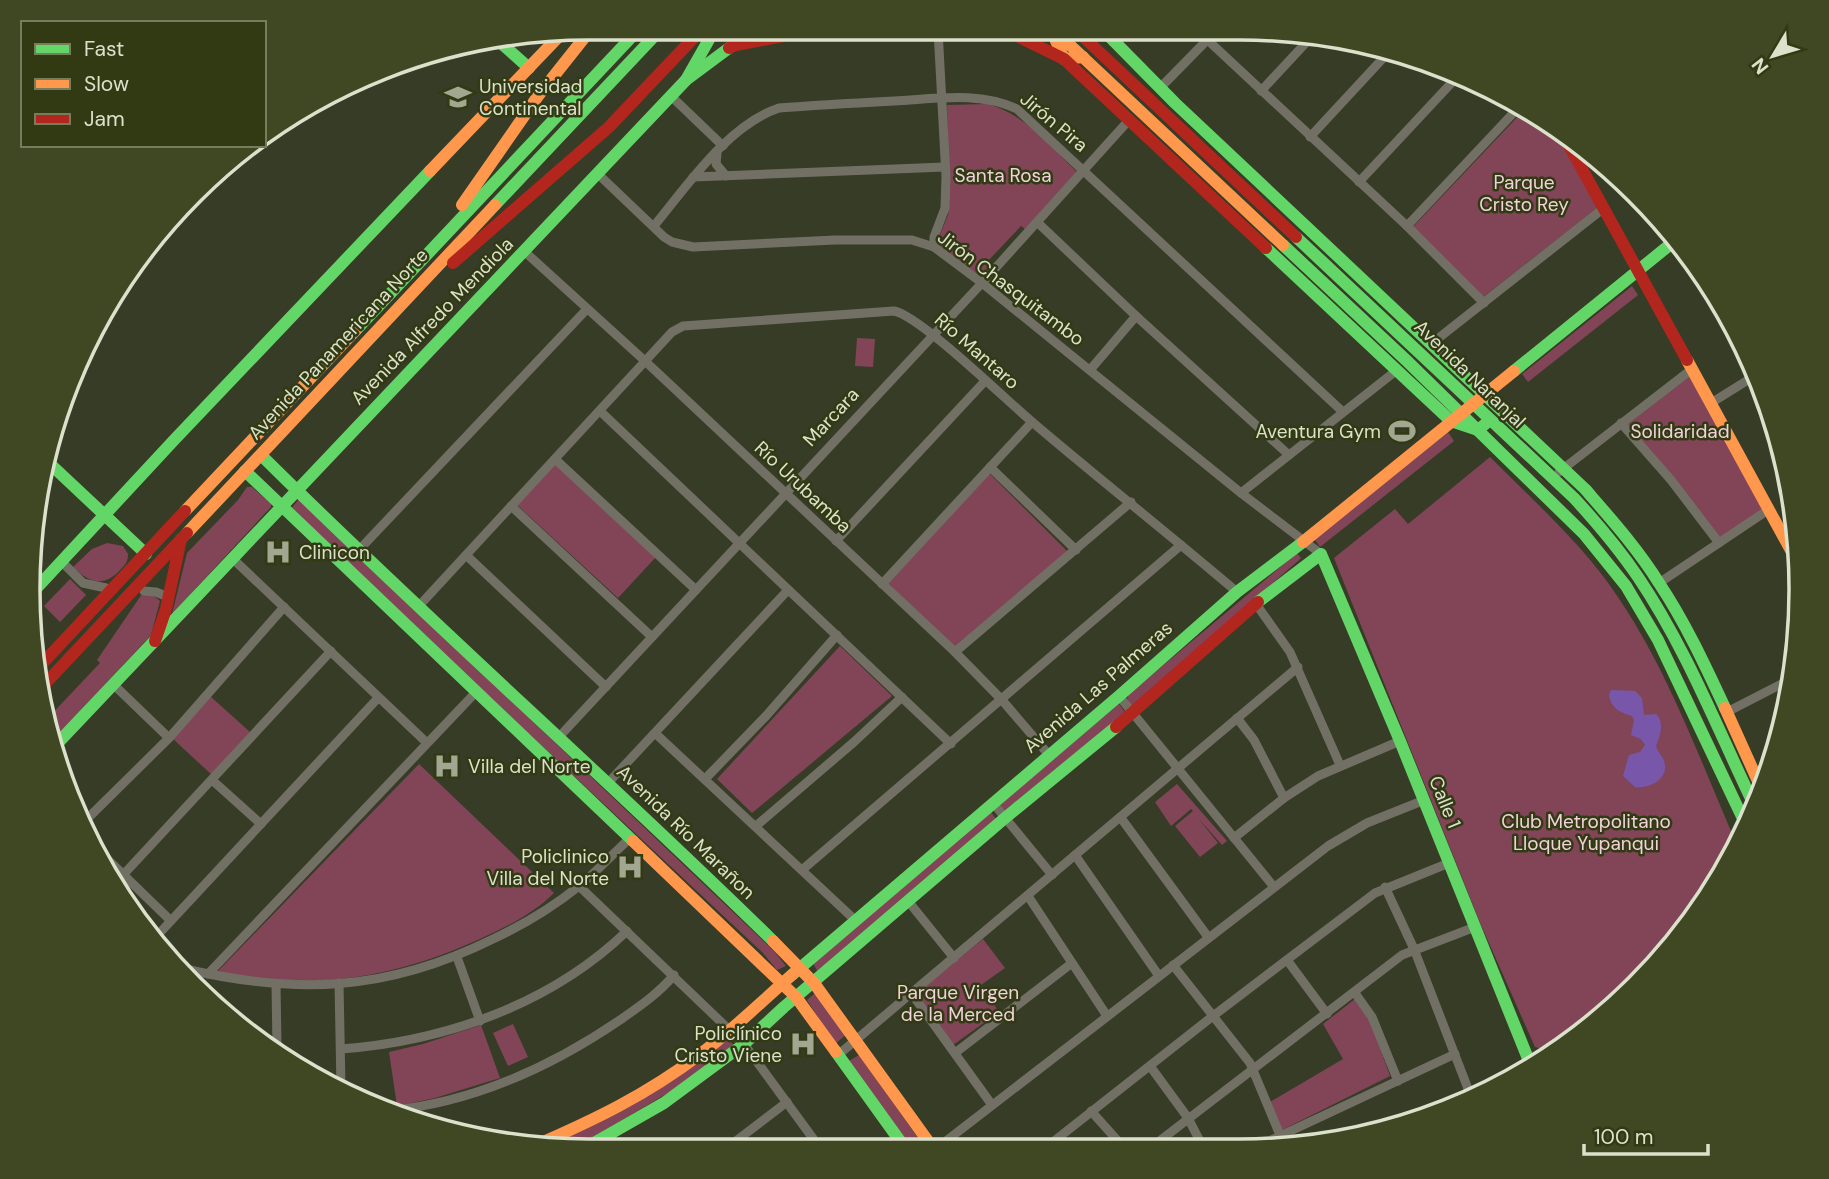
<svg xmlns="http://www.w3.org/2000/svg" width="1829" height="1179" font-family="'DM Sans',sans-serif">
	<rect width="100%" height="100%" fill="#373c27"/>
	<g fill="#814557">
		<path d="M987 104C1024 113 1050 146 1076 171V174L1025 229 1021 226 988 261 991 265 983 274H977L940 248 937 242 948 215 949 205 947 105Z"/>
		<polygon points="1524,110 1556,131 1596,205 1596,209 1483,297 1412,228"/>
		<polygon points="1632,286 1638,295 1528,382 1522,374"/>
		<polygon points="857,338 875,339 873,367 855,366"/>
		<polygon points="1690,375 1763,509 1719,538 1627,425"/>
		<polygon points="1448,432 1454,441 1320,547 1313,537"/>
		<path d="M1490 457C1524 491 1560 524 1591 561 1659 643 1695 749 1737 845L1726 870 1662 959 1602 1016 1543 1049 1535 1047 1481 925 1334 558 1395 509 1408 524Z"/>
		<polygon points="555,464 656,557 618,598 517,505"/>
		<polygon points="989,473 1068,552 955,648 887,582"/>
		<polygon points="247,487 252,487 271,504 271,507 172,614 187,553 238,500"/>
		<polygon points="299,499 774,951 786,966 777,970 763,953 290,510"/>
		<path d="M107 543 123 546 128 554C128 561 126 564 121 569 105 587 90 584 73 567L92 549Z"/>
		<polygon points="1297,553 1301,558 1298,561 1131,706 1127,701 1128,695"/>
		<polygon points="70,579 86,595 60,622 44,606"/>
		<polygon points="142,594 153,595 160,601 151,635 51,742 47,734 46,720 100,663 97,660"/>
		<polygon points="840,646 892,696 752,813 717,779"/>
		<polygon points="210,696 250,732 212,775 172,738"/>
		<polygon points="1119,704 1125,712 1124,714 1004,811 1000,807 1001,803"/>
		<path d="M419 764 554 893C534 913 508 926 482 938 396 978 310 992 217 972Z"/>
		<polygon points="1177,784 1227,841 1222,845 1198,818 1218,843 1200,857 1175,826 1193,811 1191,809 1171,826 1155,802"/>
		<polygon points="991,812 996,819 818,972 811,960"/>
		<polygon points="983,939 1005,968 981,985 999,1012 953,1045 916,994"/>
		<polygon points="815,993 847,1034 835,1044 807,1000"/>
		<polygon points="1355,999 1369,1018 1390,1076 1282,1130 1270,1102 1343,1059 1323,1024"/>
		<polygon points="513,1024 528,1057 508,1066 493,1033"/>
		<polygon points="481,1025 500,1078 435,1098 397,1106 389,1052 423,1044"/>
		<polygon points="725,1038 731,1038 733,1047 678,1087 583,1143 576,1147 547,1146"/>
		<polygon points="859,1055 925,1148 910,1148 849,1061"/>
	</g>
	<path fill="#7857aa" d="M1611 690 1635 691 1642 698 1644 715 1656 714C1665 723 1660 735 1656 746 1658 753 1662 755 1664 761 1670 779 1649 789 1635 787L1623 776 1629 755 1640 752 1645 745 1641 739 1631 735 1634 720 1632 716C1622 713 1611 709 1609 695Z"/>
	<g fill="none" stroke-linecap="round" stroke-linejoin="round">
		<g stroke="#727065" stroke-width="9">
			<polyline points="1199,32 1407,226 1484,303"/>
			<polyline points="1160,88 1215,32"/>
			<polyline points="1261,91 1315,33"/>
			<polyline points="672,97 723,146"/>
			<polyline points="1310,137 1386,55"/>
			<polyline points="717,153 716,164 726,176"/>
			<polyline points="598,174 664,237 672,242 693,247 835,240 912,240 934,247 982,283 1241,493 1321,554"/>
			<polyline points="693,177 945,167"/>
			<polyline points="1359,182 1457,77"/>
			<polyline points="1037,222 1136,316 1289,455"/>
			<path d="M654 226C687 186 728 125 779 108 817 105 855 103 894 101 935 99 979 91 1017 109L1343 412"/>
			<polyline points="1407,226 1519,107"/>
			<polyline points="934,247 934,237 945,208 946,177 938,30"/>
			<polyline points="525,252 645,361 955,652 1002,700 1049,755"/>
			<polyline points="1431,344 1604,208"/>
			<polyline points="1090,370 1136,316"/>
			<polyline points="1711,403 1756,375"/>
			<polyline points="600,411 951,744"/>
			<polyline points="1621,423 1671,480 1719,543"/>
			<polyline points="555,459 696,590"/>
			<polyline points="990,467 1076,550"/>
			<polyline points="1559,472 1692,369"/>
			<polyline points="1241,493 1397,370"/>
			<polyline points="511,506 652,637"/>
			<polyline points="1782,533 1795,525"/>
			<polyline points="836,541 985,381"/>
			<polyline points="358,551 587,309"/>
			<polyline points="466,555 606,687"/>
			<polyline points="233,559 426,742"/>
			<polyline points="62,562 83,583 106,588"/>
			<polyline points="1659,583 1768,510"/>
			<polyline points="882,584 1032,422"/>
			<polyline points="144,591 156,592 168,597"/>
			<polyline points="1256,604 1290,652 1340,765"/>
			<path d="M418 607 672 332 683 326 894 311C920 316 1005 399 1031 421 1099 479 1169 534 1237 592"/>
			<polyline points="955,652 1131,502"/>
			<polyline points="114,685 169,738"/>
			<polyline points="1119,696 1274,887"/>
			<polyline points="1727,712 1793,678"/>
			<polyline points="1237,718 1254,740 1284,798"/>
			<polyline points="656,734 855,920"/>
			<polyline points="558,738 982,283 1129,120"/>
			<polyline points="706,778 766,716 837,635"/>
			<polyline points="212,780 261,824"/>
			<polyline points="608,783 788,590"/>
			<polyline points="993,803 1052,875"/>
			<polyline points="1121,818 1208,937"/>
			<polyline points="86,820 169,738 284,607"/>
			<polyline points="756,826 854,742 902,697"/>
			<polyline points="1234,838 1284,798 1318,776 1400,741"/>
			<polyline points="100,852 170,920"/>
			<polyline points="1075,855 1159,976"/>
			<polyline points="802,870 1181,545"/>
			<polyline points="123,875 331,651"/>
			<polyline points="579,886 744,1044 820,1148"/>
			<polyline points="1385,887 1414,949 1472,1099"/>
			<polyline points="1028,896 1107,1016"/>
			<polyline points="908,901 954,958"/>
			<polyline points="155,938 378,698"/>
			<polyline points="457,957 480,1021"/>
			<polyline points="1287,960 1327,1014"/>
			<polyline points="1173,965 1250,1063 1280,1135"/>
			<path d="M181 968C295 995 386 992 493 939 523 925 553 907 579 886 597 871 613 854 630 838"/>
			<polyline points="208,974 477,691"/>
			<polyline points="339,983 341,1088"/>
			<polyline points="276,984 277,1048"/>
			<polyline points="1355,993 1372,1017 1398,1081"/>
			<polyline points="912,994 992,1105"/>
			<path d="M341 1049C445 1041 550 1005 627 931"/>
			<polyline points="955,1053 1072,963"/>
			<polyline points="838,1055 1298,667"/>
			<polyline points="1150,1066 1188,1118 1204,1149"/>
			<path d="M387 1111C471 1103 551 1067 620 1020 640 1006 659 993 674 975"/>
			<polyline points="1091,1111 1125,1149"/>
			<polyline points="728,1147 787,1102"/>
			<polyline points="937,1148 1328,846 1367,823 1422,801"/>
			<polyline points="1044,1149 1213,1016 1375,893 1449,863"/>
			<polyline points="1149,1149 1402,955 1475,927"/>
			<polyline points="1250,1150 1455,1054"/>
		</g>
		<g stroke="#63d668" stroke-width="12">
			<path d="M1104 31 1175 103 1585 489C1611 519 1638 549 1659 583 1685 622 1705 665 1725 708"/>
			<polyline points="501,43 529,68"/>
			<polyline points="686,80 715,29"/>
			<polyline points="495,205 662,28"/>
			<path d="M1296 237 1574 498C1597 523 1619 549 1638 577 1686 648 1718 730 1755 807"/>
			<polyline points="1283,245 1407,361 1584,534 1626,586 1658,640 1746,825"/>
			<polyline points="1266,248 1451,421 1478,430 1490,420"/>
			<polyline points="356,330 640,28"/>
			<polyline points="1514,371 1677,239"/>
			<path d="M261 455C428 621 605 776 773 941"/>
			<polyline points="47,461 146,554"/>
			<polyline points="245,471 633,841"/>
			<polyline points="33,592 175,439 430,171"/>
			<polyline points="1258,602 1321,554 1400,741 1531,1066"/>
			<polyline points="53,748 686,80 729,48"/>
			<polyline points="793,974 1119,696 1237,592 1303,542"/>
			<polyline points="836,1052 905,1148"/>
			<polyline points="1485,1094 1493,1090"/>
			<polyline points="587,1147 664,1103 744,1044 784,1007 1005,818 1116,727"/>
		</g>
		<g stroke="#ff974d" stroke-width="12">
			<polyline points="1055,31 1283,245"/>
			<polyline points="1053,34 1064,59 1083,57"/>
			<polyline points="430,171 563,32"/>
			<polyline points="462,205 538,96 592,28"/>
			<polyline points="1687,360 1799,565"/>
			<polyline points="185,511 356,330"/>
			<polyline points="187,533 495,205"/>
			<polyline points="1303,542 1514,371"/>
			<polyline points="1725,708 1762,790"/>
			<polyline points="633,841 796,997 836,1052"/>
			<polyline points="773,941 814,983 933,1148"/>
			<path d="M534 1146C594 1120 646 1095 699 1055 732 1031 762 1001 793 974"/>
		</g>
		<g stroke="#b3261e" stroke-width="12">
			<polyline points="1000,31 1011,33 1064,59 1266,248"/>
			<polyline points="1077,31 1296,237"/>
			<polyline points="729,48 736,45 794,34 893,30"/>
			<polyline points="1565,138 1687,360"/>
			<polyline points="453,263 609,127 702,29"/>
			<polyline points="155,641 166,609 181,539"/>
			<polyline points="40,666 185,511"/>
			<polyline points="42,687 187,533"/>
			<polyline points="1116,727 1258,602"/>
		</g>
	</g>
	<defs>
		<g id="university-bare" transform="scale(2.1)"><path d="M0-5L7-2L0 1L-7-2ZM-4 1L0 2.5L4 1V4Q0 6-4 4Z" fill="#a2a792" stroke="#323a14" stroke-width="2.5" paint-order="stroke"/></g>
		<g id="stadium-bare" transform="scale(2.1)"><path d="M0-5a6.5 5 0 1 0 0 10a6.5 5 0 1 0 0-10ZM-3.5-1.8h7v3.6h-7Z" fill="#a2a792" stroke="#323a14" stroke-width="2.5" paint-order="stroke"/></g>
		<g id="hospital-bare" transform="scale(2.1)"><path d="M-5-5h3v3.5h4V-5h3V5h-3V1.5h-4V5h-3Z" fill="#a2a792" stroke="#323a14" stroke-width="2.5" paint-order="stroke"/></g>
	</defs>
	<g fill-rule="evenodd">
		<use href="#university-bare" x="458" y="97"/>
		<use href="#stadium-bare" x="1402" y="431"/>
		<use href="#hospital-bare" x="278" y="552"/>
		<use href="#hospital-bare" x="447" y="766"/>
		<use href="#hospital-bare" x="630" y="867"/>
		<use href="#hospital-bare" x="803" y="1044"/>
	</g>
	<g text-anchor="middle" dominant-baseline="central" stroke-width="5" stroke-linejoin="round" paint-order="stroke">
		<g font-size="19" fill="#dbe1cb" stroke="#323a14" text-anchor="start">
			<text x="479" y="86">Universidad<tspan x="479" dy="22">Continental</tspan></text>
			<text x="1381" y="431" text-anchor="end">Aventura Gym</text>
			<text x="299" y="552">Clinicon</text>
			<text x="468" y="766">Villa del Norte</text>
			<text x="609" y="856" text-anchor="end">Policlinico<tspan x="609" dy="22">Villa del Norte</tspan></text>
			<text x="782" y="1033" text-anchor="end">Policlínico<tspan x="782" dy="22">Cristo Viene</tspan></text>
		</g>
		<g font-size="19" fill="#dbe1cb" stroke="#323a14">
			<text transform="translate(1054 122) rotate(40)">Jirón Pira</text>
			<text transform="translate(1011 288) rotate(37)">Jirón Chasquitambo</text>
			<text transform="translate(432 321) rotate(-46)">Avenida Alfredo Mendiola</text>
			<text transform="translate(338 344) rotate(-47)">Avenida Panamericana Norte</text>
			<text transform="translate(977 351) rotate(41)">Río Mantaro</text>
			<text transform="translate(1470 374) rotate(44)">Avenida Naranjal</text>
			<text transform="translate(831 417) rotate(-47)">Marcara</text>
			<text transform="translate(803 487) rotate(43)">Río Urubamba</text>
			<text transform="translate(1098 687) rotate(-41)">Avenida Las Palmeras</text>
			<text transform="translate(1445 802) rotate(68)">Calle 1</text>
			<text transform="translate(686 832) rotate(44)">Avenida Río Marañon</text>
		</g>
		<g font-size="19" fill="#efd2da" stroke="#323a14">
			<text x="1003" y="175">Santa Rosa</text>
			<text x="1524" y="182">Parque<tspan x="1524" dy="22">Cristo Rey</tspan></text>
			<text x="1680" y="431">Solidaridad</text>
			<text x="1586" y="821">Club Metropolitano<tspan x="1586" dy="22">Lloque Yupanqui</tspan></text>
			<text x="958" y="992">Parque Virgen<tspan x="958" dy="22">de la Merced</tspan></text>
		</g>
	</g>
	<path d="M0 0H1829V1179H0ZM589 40H1240A549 549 0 0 1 1789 589V590A549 549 0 0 1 1240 1139H589A549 549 0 0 1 40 590V589A549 549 0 0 1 589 40Z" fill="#404723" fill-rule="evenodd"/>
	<path fill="none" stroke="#dbe1cb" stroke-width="3.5" d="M589 40H1240A549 549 0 0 1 1789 589V590A549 549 0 0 1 1240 1139H589A549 549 0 0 1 40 590V589A549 549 0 0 1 589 40Z"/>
	<rect x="21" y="21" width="245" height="126" fill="#323a14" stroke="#767d5d" stroke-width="2"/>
	<rect x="35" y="44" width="35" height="10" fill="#63d668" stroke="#767d5d" stroke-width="2"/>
	<text x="84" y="56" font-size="21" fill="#dbe1cb">Fast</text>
	<rect x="35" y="79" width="35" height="10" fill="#ff974d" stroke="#767d5d" stroke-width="2"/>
	<text x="84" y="91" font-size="21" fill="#dbe1cb">Slow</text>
	<rect x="35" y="114" width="35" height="10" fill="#b3261e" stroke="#767d5d" stroke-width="2"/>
	<text x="84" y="126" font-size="21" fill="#dbe1cb">Jam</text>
	<g transform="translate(1773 56) rotate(232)" stroke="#323a14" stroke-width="5" paint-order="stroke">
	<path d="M0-5L12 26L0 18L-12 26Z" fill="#dbe1cb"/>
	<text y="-10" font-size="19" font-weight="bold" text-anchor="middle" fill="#dbe1cb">N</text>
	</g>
	<path d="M1584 1144v10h124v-10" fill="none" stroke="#dbe1cb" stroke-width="3.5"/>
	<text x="1594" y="1144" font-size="21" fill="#dbe1cb" stroke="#323a14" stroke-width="5" paint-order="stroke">100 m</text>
</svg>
